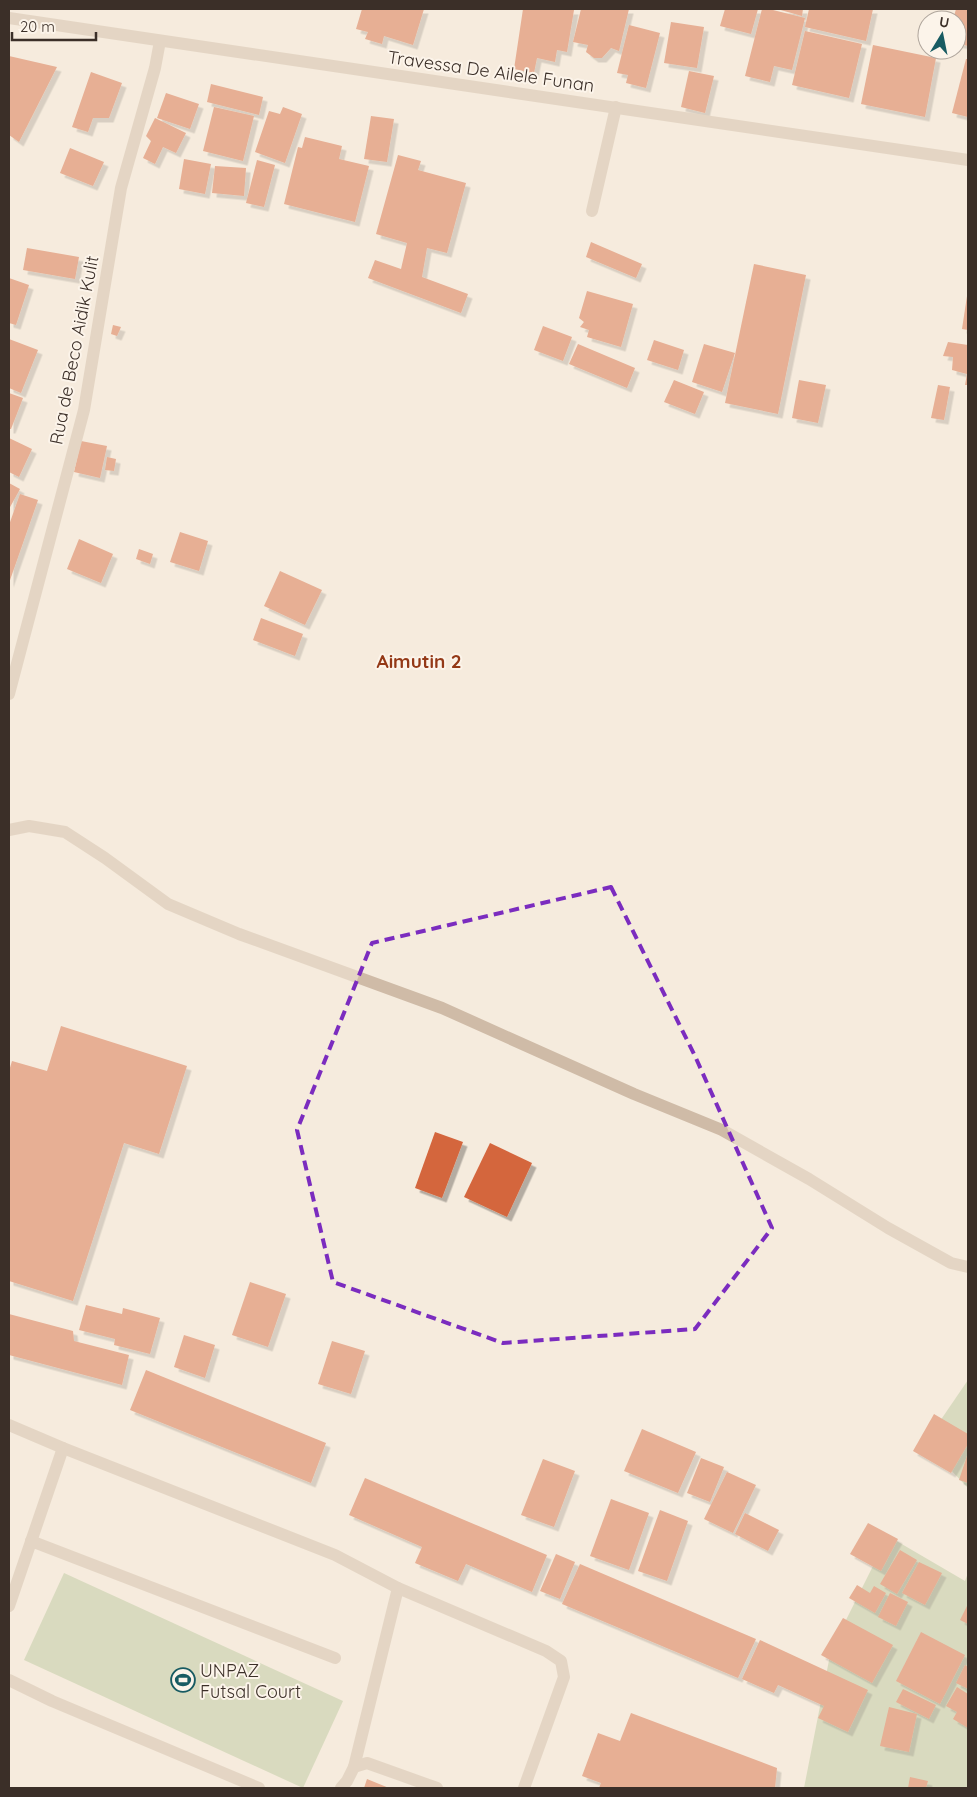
<svg xmlns="http://www.w3.org/2000/svg" width="977" height="1797" font-family="Quicksand,sans-serif">
	<defs>
		<filter id="shadow"><feDropShadow dx="4.5" dy="4.5" stdDeviation="0" flood-color="#0004"/></filter>
	</defs>
	<rect width="100%" height="100%" fill="#f5ebdd"/>
	<g fill="#b6c69b">
		<polygon points="968,1380 968,1488 925,1443"/>
		<polygon points="888,1536 965,1581 968,1573 968,1788 804,1788 831,1650"/>
		<polygon points="64,1573 343,1701 303,1788 24,1660"/>
	</g>
	<g fill="#d4663d" filter="url(#shadow)">
		<polygon points="362,9 424,9 413,45 384,36 382,44 365,39 368,32 356,29"/>
		<polygon points="523,9 574,10 567,52 557,50 555,62 537,58 534,73 514,69"/>
		<polygon points="581,9 629,9 619,51 611,48 602,58 594,58 586,52 588,45 573,42"/>
		<polygon points="725,9 758,9 751,34 720,26"/>
		<polygon points="762,9 769,9 805,18 792,70 774,66 770,82 745,76"/>
		<polygon points="777,9 803,9 802,16"/>
		<polygon points="809,9 873,9 866,41 805,27"/>
		<polygon points="956,9 968,9 968,46 957,43 957,20 953,20"/>
		<polygon points="671,22 704,27 697,68 664,63"/>
		<polygon points="629,25 660,33 646,88 626,83 628,75 617,73"/>
		<polygon points="805,31 862,44 849,98 792,85"/>
		<polygon points="873,45 936,58 925,117 861,104"/>
		<polygon points="9,56 57,67 19,142 9,135"/>
		<polygon points="966,59 968,59 968,117 952,113"/>
		<polygon points="689,71 714,76 705,113 681,107"/>
		<polygon points="91,72 122,83 109,118 93,118 88,132 72,127"/>
		<polygon points="211,84 263,97 259,115 207,102"/>
		<polygon points="166,93 199,104 190,129 157,118"/>
		<polygon points="214,107 254,116 243,161 203,151"/>
		<polygon points="283,107 302,114 285,163 255,152 269,111 280,114"/>
		<polygon points="371,116 394,119 387,162 364,159"/>
		<polygon points="155,118 186,133 176,153 163,147 155,164 143,158 151,141 146,136"/>
		<polygon points="305,137 342,146 339,159 369,166 355,222 284,204 298,147 302,148"/>
		<polygon points="70,148 104,162 93,186 60,173"/>
		<polygon points="398,155 421,161 418,170 466,183 447,253 427,248 422,277 468,294 461,313 368,278 375,260 401,269 407,243 376,234"/>
		<polygon points="184,159 211,164 205,194 179,189"/>
		<polygon points="257,160 275,165 264,207 246,203"/>
		<polygon points="215,166 246,168 244,196 212,193"/>
		<polygon points="591,242 642,264 636,278 586,257"/>
		<polygon points="27,248 79,257 75,279 23,270"/>
		<polygon points="754,264 806,275 778,414 725,403"/>
		<polygon points="9,278 29,285 16,325 9,323"/>
		<polygon points="587,291 633,304 621,347 587,337 589,330 580,327 584,322 579,318"/>
		<polygon points="967,296 968,296 968,330 962,329"/>
		<polygon points="113,325 121,327 117,336 111,334"/>
		<polygon points="543,326 572,337 563,361 534,350"/>
		<polygon points="9,339 38,350 21,393 9,388"/>
		<polygon points="654,340 684,350 678,370 647,360"/>
		<polygon points="948,342 968,345 968,385 965,385 967,374 952,370 953,357 943,356"/>
		<polygon points="578,344 635,368 627,388 569,364"/>
		<polygon points="704,344 735,353 722,392 692,382"/>
		<polygon points="674,380 704,392 695,414 664,402"/>
		<polygon points="799,380 826,385 818,423 792,418"/>
		<polygon points="938,385 950,387 944,420 931,418"/>
		<polygon points="9,393 23,398 11,429 9,429"/>
		<polygon points="9,438 32,449 19,477 9,472"/>
		<polygon points="81,441 107,446 100,478 74,472"/>
		<polygon points="107,457 116,459 114,471 105,470"/>
		<polygon points="9,483 20,489 9,509"/>
		<polygon points="20,494 38,500 9,583 9,525"/>
		<polygon points="180,532 208,541 199,571 170,562"/>
		<polygon points="79,539 113,554 101,583 67,569"/>
		<polygon points="139,549 153,554 150,564 136,559"/>
		<polygon points="280,571 322,590 305,625 264,606"/>
		<polygon points="261,618 303,634 295,656 253,640"/>
		<polygon points="61,1026 187,1066 159,1154 124,1143 73,1301 9,1281 9,1071 12,1061 47,1071"/>
		<polygon points="435,1132 463,1142 442,1198 415,1188"/>
		<polygon points="490,1143 532,1163 507,1217 464,1197"/>
		<polygon points="250,1282 286,1294 268,1347 232,1335"/>
		<polygon points="86,1305 122,1314 123,1308 160,1318 150,1354 114,1345 115,1339 79,1330"/>
		<polygon points="9,1314 73,1331 74,1341 129,1355 122,1385 9,1355"/>
		<polygon points="184,1335 215,1345 205,1378 174,1367"/>
		<polygon points="332,1341 365,1351 351,1394 318,1384"/>
		<polygon points="146,1370 326,1443 311,1483 130,1410"/>
		<polygon points="934,1414 968,1434 968,1444 951,1473 913,1451"/>
		<polygon points="642,1429 696,1452 678,1493 624,1471"/>
		<polygon points="968,1453 968,1483 959,1480"/>
		<polygon points="701,1458 724,1467 710,1502 687,1493"/>
		<polygon points="543,1459 575,1471 554,1527 521,1515"/>
		<polygon points="727,1472 756,1485 733,1533 704,1519"/>
		<polygon points="365,1478 547,1555 532,1592 466,1564 458,1581 415,1563 422,1547 349,1515"/>
		<polygon points="611,1499 649,1513 629,1570 590,1556"/>
		<polygon points="660,1510 688,1521 667,1581 638,1571"/>
		<polygon points="745,1513 779,1530 768,1551 735,1534"/>
		<polygon points="868,1523 898,1539 881,1571 850,1554"/>
		<polygon points="900,1550 917,1560 897,1594 880,1584"/>
		<polygon points="556,1554 575,1562 560,1599 540,1591"/>
		<polygon points="919,1562 942,1573 925,1605 902,1593"/>
		<polygon points="580,1564 756,1639 738,1678 562,1604"/>
		<polygon points="857,1585 870,1593 874,1586 886,1593 875,1613 849,1598"/>
		<polygon points="890,1593 908,1602 896,1626 878,1617"/>
		<polygon points="968,1604 968,1624 960,1620"/>
		<polygon points="843,1618 893,1645 872,1683 821,1655"/>
		<polygon points="921,1632 965,1655 940,1704 896,1681"/>
		<polygon points="760,1640 868,1690 848,1732 818,1718 824,1706 778,1685 774,1693 742,1679"/>
		<polygon points="965,1665 968,1667 968,1689 956,1683"/>
		<polygon points="957,1687 968,1694 968,1728 953,1719 957,1712 946,1706"/>
		<polygon points="903,1689 936,1705 929,1719 896,1702"/>
		<polygon points="889,1707 917,1714 909,1752 880,1746"/>
		<polygon points="631,1713 777,1768 775,1788 599,1788 601,1783 582,1776 598,1733 620,1741"/>
		<polygon points="910,1777 928,1781 926,1788 908,1788"/>
		<polygon points="367,1779 389,1788 364,1788"/>
	</g>
	<g fill="none" stroke-linecap="round" stroke-linejoin="round">
		<g stroke="#cfbba7" stroke-width="12">
			<polyline points="9,18 968,160"/>
			<polyline points="592,211 616,107"/>
			<polyline points="9,694 84,410 121,188 155,68 160,41"/>
			<polyline points="9,830 29,826 65,832 105,858 168,904 239,934 442,1008 634,1094 722,1130 809,1179 888,1228 951,1263 968,1267"/>
			<polyline points="9,1425 63,1448 335,1555 398,1588 546,1651 561,1661 564,1677 524,1788"/>
			<polyline points="31,1541 335,1658"/>
			<polyline points="9,1606 63,1448"/>
			<polyline points="9,1680 52,1701 259,1788"/>
			<polyline points="354,1767 398,1588"/>
			<polyline points="341,1788 347,1781 354,1767 367,1763 437,1788"/>
		</g>
	</g>
	<path d="M0 0H977V1797H0ZM611 887 695 1056 772 1228 695 1329 503 1343 333 1282 297 1130 372 943Z" fill="#f5ebdd" fill-opacity=".55" fill-rule="evenodd"/>
	<path fill="none" stroke="#7b2cbf" stroke-width="4" stroke-dasharray="10 6" stroke-linejoin="round" d="M611 887 695 1056 772 1228 695 1329 503 1343 333 1282 297 1130 372 943Z"/>
	<defs>
		<g id="stadium-ring" transform="scale(1.25)"><circle r="9.5" fill="#fcf4ea" stroke="#185b62" stroke-width="1.5"/><path d="M0-5a6.5 5 0 1 0 0 10a6.5 5 0 1 0 0-10ZM-3.5-1.8h7v3.6h-7Z" fill="#185b62"/></g>
	</defs>
	<g fill-rule="evenodd">
		<use href="#stadium-ring" x="183" y="1680"/>
	</g>
	<g text-anchor="middle" dominant-baseline="central" stroke-width="4" stroke-linejoin="round" paint-order="stroke">
		<g font-size="18" fill="#3b2f28" stroke="#fcf4ea">
			<text transform="translate(491 71) rotate(8)">Travessa De Ailele Funan</text>
			<text transform="translate(74 350) rotate(-79)">Rua de Beco Aidik Kulit</text>
		</g>
		<g font-size="18" fill="#3b2f28" stroke="#fcf4ea" text-anchor="start">
			<text x="200" y="1670">UNPAZ<tspan x="200" dy="21">Futsal Court</tspan></text>
		</g>
		<g font-size="19" font-weight="bold" fill="#943917" stroke="#fcf4ea">
			<text x="419" y="661">Aimutin 2</text>
		</g>
	</g>
	<rect width="977" height="1797" fill="none" stroke="#3b2f28" stroke-width="20"/>
	<g transform="translate(942 35) rotate(10)"><circle r="24" fill="#fcf4ea" stroke="#afa59c"/>
	<path d="M0-4L9 19L0 12L-9 19Z" fill="#185b62"/>
	<text y="-8" font-size="14" font-weight="bold" text-anchor="middle" fill="#3b2f28">U</text>
	</g>
	<path d="M12 32v8h84v-8" fill="none" stroke="#3b2f28" stroke-width="2.5"/>
	<text x="20" y="32" font-size="15" fill="#3b2f28" stroke="#fcf4ea" stroke-width="4" paint-order="stroke">20 m</text>
</svg>
